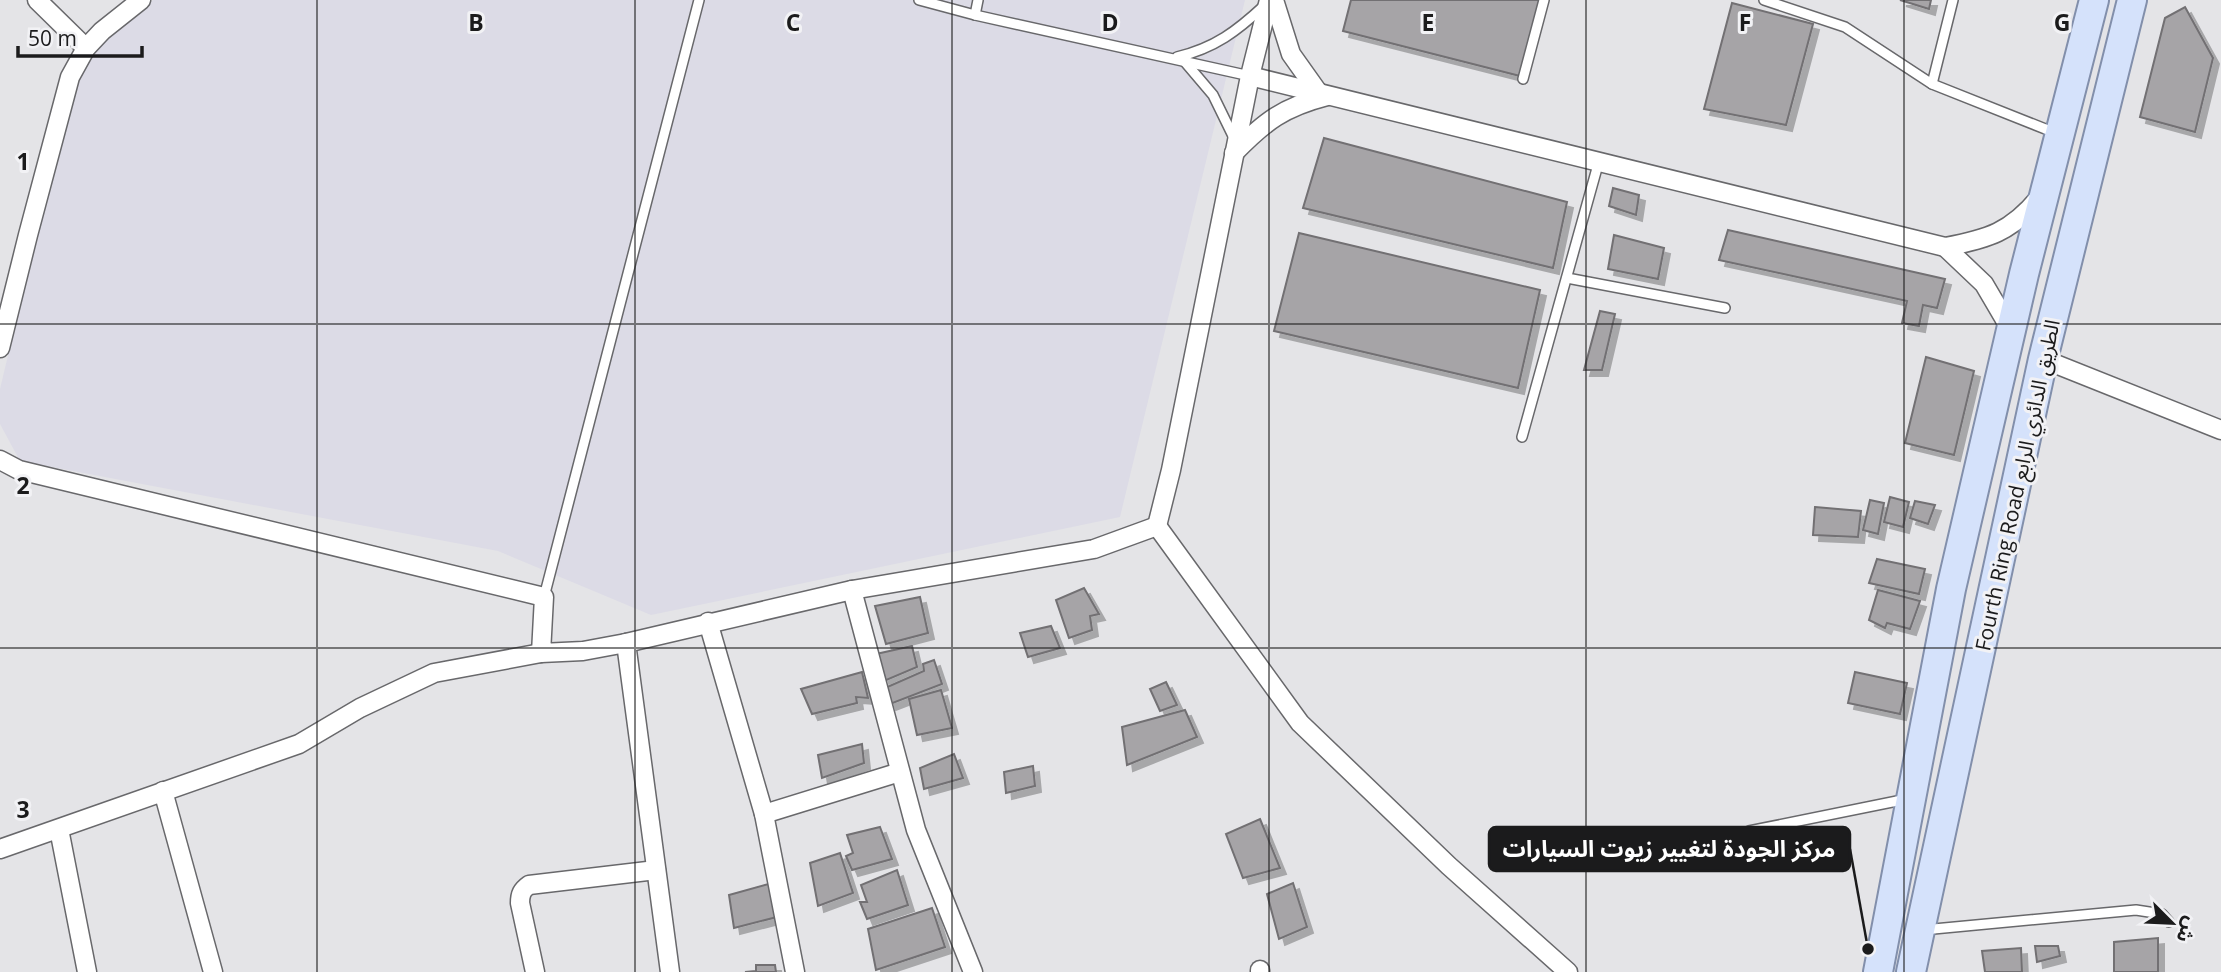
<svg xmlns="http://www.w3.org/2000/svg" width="2221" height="972" font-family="'Open Sans','Noto Sans Arabic',sans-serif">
	<defs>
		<filter id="shadow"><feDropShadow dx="6" dy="6" stdDeviation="0" flood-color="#0004"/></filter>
	</defs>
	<rect width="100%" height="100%" fill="#e4e4e7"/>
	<polygon fill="#dcdbe6" points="153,0 1245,0 1120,517 651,615 498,551 20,461 0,424 0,389 77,66"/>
	<g fill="#a6a4a7" stroke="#727073" stroke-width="2" filter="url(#shadow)">
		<polygon points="1351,0 1540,0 1520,76 1343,31"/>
		<polygon points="1900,0 1931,0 1929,9"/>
		<polygon points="1732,3 1813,24 1786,125 1704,109"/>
		<polygon points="2185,7 2213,58 2195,132 2140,117 2165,18"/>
		<polygon points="1324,138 1567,202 1553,268 1303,208"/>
		<polygon points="1613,188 1639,195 1636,215 1609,206"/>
		<polygon points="1728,230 1945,279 1937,308 1923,305 1919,326 1902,323 1907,301 1719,260"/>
		<polygon points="1299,233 1540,290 1518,388 1274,331"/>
		<polygon points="1614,235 1664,248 1658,279 1608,269"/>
		<polygon points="1600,311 1615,314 1602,370 1584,370"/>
		<polygon points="1926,357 1974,371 1954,455 1905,443"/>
		<polygon points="1890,497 1909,502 1903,527 1884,522"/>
		<polygon points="1870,500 1884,503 1878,534 1863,530"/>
		<polygon points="1915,501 1935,505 1928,524 1910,518"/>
		<polygon points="1815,507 1861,511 1858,537 1813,535"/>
		<polygon points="1877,559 1925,569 1919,594 1869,583"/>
		<polygon points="1084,588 1099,614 1090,616 1092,630 1069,638 1056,600"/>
		<polygon points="1878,590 1920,601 1910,629 1887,623 1885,628 1869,620"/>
		<polygon points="920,597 928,633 886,644 875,606"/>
		<polygon points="1051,626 1060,648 1028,657 1020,633"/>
		<polygon points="912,646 917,667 884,681 876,654"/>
		<polygon points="934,660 942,684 890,704 885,688 924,671 923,664"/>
		<polygon points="862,672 868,698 856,697 857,703 812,714 801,689"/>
		<polygon points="1855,672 1907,683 1900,714 1848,703"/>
		<polygon points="1166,682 1177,705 1160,711 1150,689"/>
		<polygon points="941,690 952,728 917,735 909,699"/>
		<polygon points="1185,710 1197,737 1127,765 1122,727"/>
		<polygon points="862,744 864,763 822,778 818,755"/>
		<polygon points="954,754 963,778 924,789 920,768"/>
		<polygon points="1033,766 1035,786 1006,793 1004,772"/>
		<polygon points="1260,819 1280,868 1243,878 1226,834"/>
		<polygon points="880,827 892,859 852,870 846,856 853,853 847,835"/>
		<polygon points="840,853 853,893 818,906 810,863"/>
		<polygon points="897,870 908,905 867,919 860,902 867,902 861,885"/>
		<polygon points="772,883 777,917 734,928 729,895"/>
		<polygon points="1293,883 1307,927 1279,939 1267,894"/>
		<polygon points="932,908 945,947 876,970 868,929"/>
		<polygon points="2158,938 2158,972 2114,972 2114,942"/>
		<polygon points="2035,946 2058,946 2060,956 2037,962"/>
		<polygon points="2021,948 2022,972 1985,972 1982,951"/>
		<polygon points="756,965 775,965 776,972 745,972 756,971"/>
	</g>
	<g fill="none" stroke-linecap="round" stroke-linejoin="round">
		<g stroke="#68686b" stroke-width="12">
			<g id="lane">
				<polyline points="919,0 975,15 1250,76"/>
				<polyline points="1764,0 1845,27 1932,84 2058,134"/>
				<polyline points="975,15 978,0"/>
				<path d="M1177 57C1215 48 1237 31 1265 5"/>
				<polyline points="1185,62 1213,95 1234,138"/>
				<polyline points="1523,79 1544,0"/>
				<polyline points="1932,84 1953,0"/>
				<polyline points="1567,278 1725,308"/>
				<polyline points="1522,437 1599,161"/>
				<polyline points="544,597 699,0"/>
				<polyline points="1749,831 1907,799"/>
				<polyline points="1923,930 2136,910 2162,914 2169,922"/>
			</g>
		</g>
		<g stroke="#68686b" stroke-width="21">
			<g id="street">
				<polyline points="37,0 86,48"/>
				<polyline points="1274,0 1291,54 1318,92"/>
				<path d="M1250 76 1945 247C1988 239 2011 232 2039 198"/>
				<path d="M1234 153C1265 121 1284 107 1327 96"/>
				<polyline points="1945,247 1984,284 2011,330"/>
				<polyline points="0,348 28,235 70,77 86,48 102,31 141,0"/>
				<polyline points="2043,359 2221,430"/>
				<polyline points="0,460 19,470 544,597 541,653 583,651 626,643 852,590 1094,549 1157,526"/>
				<polyline points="1157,526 1300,723 1449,866 1568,972"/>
				<polyline points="1157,526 1171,470 1250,76 1269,0"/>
				<polyline points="852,590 916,830 973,972"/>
				<polyline points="708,622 764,814 795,972"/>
				<polyline points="626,643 670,972"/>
				<polyline points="163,791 213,972"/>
				<polyline points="764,814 900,772"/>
				<polyline points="59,829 87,972"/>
				<polyline points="0,849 299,744 360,708 434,673 541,653"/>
				<polyline points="1260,970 1260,972"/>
				<path d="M535 972 520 903C520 894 522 890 529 885L656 870"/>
			</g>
		</g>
		<g stroke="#828fab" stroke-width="32">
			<g id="primary">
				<polyline points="1878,972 1951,589 2024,274 2094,0"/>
				<polyline points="1911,972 2043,359 2132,0"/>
			</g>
		</g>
		<use href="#lane" stroke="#fff" stroke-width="9"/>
		<use href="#street" stroke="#fff" stroke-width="18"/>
		<use href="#primary" stroke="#d5e2fb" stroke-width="28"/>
	</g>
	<path fill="none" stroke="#1b1b1c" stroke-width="2" stroke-opacity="0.55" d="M317 0V972M635 0V972M952 0V972M1269 0V972M1586 0V972M1904 0V972M0 324H2221M0 648H2221"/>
	<g text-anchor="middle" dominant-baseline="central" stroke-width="6" stroke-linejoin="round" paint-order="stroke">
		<g font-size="21" fill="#1b1b1c" stroke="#f2f2f5">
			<text transform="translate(2017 485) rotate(-78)">Fourth Ring Road الطريق الدائري الرابع</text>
		</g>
	</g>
	<g font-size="23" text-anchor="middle" font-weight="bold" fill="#1b1b1c" stroke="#f2f2f5" stroke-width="6" stroke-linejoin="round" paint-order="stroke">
		<text x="476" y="31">B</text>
		<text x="793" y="31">C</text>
		<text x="1110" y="31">D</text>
		<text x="1428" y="31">E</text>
		<text x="1745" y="31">F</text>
		<text x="2062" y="31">G</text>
		<text x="23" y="170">1</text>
		<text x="23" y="494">2</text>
		<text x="23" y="818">3</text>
	</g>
	<path fill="none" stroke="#1b1b1c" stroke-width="2.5" d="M1868 949L1850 849"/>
	<circle fill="#1b1b1c" stroke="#f2f2f5" stroke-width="2.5" cx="1868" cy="949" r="7"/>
	<rect fill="#1b1b1c" stroke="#1b1b1c" stroke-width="2.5" x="1489" y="827" width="361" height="44" rx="7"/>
	<g font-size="23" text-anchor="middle" font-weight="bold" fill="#fff">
		<text x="1669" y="857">مركز الجودة لتغيير زيوت السيارات</text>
	</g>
	<g transform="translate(2172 923) rotate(114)" stroke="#f2f2f5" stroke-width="5" paint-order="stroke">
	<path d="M0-5L12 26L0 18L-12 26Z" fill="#1b1b1c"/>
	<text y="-10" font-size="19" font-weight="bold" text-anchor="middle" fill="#1b1b1c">ش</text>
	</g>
	<path d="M18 46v10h124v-10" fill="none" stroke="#1b1b1c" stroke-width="3.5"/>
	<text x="28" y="46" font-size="21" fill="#1b1b1c" stroke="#f2f2f5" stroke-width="5" paint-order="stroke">50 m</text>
</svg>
